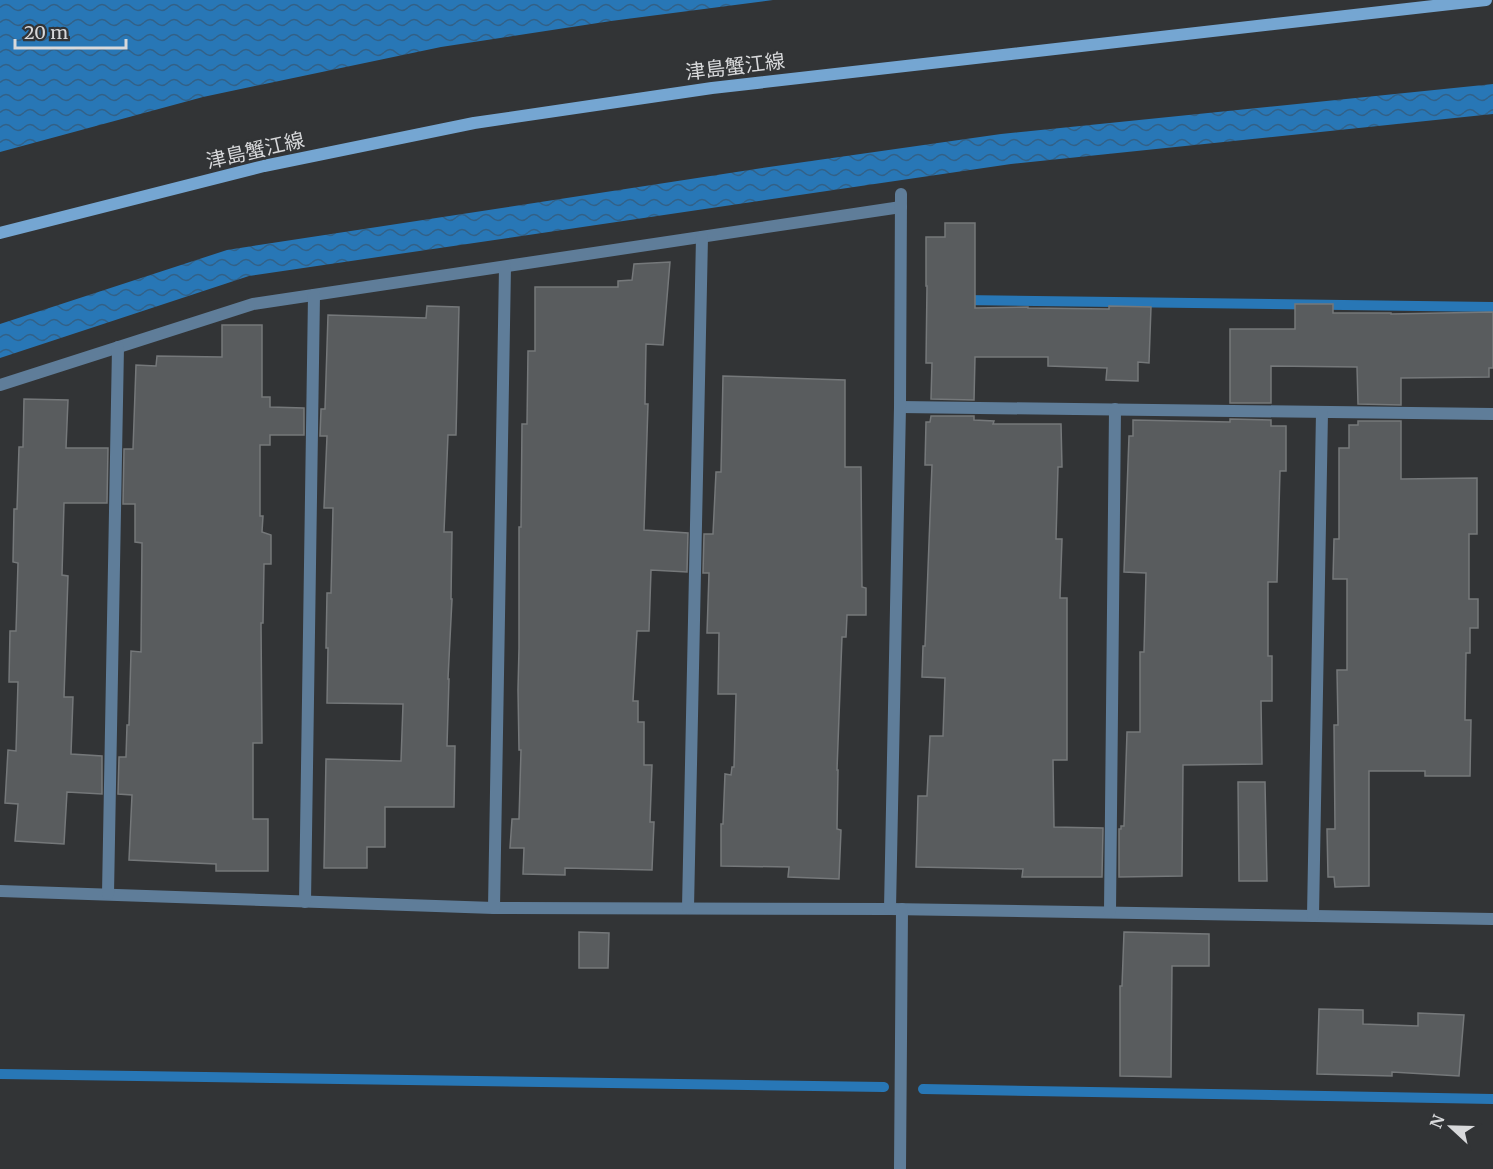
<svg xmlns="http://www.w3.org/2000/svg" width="1493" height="1169" font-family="Merriweather,'Noto Sans JP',serif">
	<defs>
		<pattern id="water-waves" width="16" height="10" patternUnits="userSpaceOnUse" patternTransform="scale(1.5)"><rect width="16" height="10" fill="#2877b6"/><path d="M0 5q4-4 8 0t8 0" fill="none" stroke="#326188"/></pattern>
	</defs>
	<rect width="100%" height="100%" fill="#323436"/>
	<g fill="url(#water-waves)">
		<polygon points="0,0 773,0 611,21 441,47 203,97 0,152"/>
		<polygon points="1493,84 1493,114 1011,164 249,276 0,358 0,324 227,250 769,167 1001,134"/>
	</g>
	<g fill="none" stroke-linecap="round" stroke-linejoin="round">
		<g stroke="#2877b6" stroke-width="10">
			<polyline points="962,300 1493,307"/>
			<polyline points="0,1074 884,1087"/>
			<polyline points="923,1089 1493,1099"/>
		</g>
	</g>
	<g fill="#595c5e" stroke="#75787a" stroke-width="1.5">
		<polygon points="945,223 975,223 975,308 1028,307 1028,308 1109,309 1109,306 1151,307 1149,363 1138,362 1138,381 1106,380 1107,368 1048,366 1048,357 975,357 974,400 931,399 932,363 926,363 927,286 926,286 926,237 945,237"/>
		<polygon points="670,262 663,345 646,344 645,404 648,404 644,530 688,533 687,572 651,570 649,631 637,631 633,701 638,701 638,722 644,722 644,765 652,765 650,822 654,822 652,870 565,868 565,875 523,874 524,848 510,848 512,819 519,819 521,750 519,750 518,690 519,648 519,527 521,527 522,424 527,424 528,351 535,351 535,287 618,287 618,281 632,280 634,264"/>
		<polygon points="1295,304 1333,304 1333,313 1391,313 1391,314 1493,312 1493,368 1489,368 1489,377 1401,378 1401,405 1358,404 1357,367 1271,366 1271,403 1230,403 1230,329 1295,329"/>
		<polygon points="427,306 459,307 456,435 448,435 444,532 452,532 451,599 452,599 448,679 449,679 447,746 455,746 454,807 385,807 385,847 367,847 367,868 324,868 326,759 401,761 403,704 327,703 328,648 326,648 327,593 331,593 333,508 324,508 327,436 320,436 321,409 325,409 328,315 426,318"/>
		<polygon points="222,325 262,325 262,397 270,397 270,407 304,408 304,435 270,435 270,445 260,445 260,516 263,516 262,532 271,535 271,564 264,564 263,623 261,623 262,743 253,743 253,819 268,819 268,871 216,871 216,864 129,860 132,795 118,794 119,757 126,757 127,725 129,725 131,651 141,652 142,543 135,542 135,504 123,504 124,449 133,449 136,365 156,366 157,356 222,357"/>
		<polygon points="723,376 845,380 845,467 861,467 862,587 866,588 866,615 847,615 846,637 842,637 837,770 838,770 837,829 841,830 839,879 788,877 789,867 721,866 721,824 723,824 725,774 731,775 732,767 734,767 736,694 718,694 719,633 707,633 709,573 703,573 704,534 713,534 716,472 721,472"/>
		<polygon points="24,399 68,400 66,448 108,448 107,503 64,503 62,575 68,576 64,697 73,697 71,754 102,756 102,794 67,792 64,844 15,841 18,804 5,803 8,750 16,751 18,682 9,682 10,631 16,631 18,563 13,562 14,509 17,509 19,447 23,447"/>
		<polygon points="931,416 974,416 974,420 994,421 993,424 1061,424 1062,467 1058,467 1056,539 1062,539 1060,598 1067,598 1067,760 1053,760 1054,827 1103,828 1102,877 1022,877 1023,869 916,867 918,796 927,796 930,736 943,736 945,678 922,677 923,646 925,646 932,465 925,465 926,422 930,422"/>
		<polygon points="1230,419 1271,420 1271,426 1286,426 1286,471 1280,471 1277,582 1268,582 1268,656 1272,656 1272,701 1261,701 1262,764 1183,765 1182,876 1119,877 1119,829 1121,829 1121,826 1124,826 1127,732 1140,732 1140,652 1144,652 1146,573 1124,572 1129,436 1133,436 1133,420 1230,422"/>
		<polygon points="1358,421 1401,421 1401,479 1477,478 1477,534 1469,534 1469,599 1478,599 1478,628 1470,628 1470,653 1466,653 1465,720 1471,720 1470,776 1425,776 1425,771 1369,771 1369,886 1335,887 1334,877 1328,877 1327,829 1335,829 1334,725 1338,725 1337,670 1347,670 1347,579 1333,579 1334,539 1339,539 1339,448 1349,448 1349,425 1358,425"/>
		<polygon points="1238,782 1265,782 1267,881 1239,881"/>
		<polygon points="579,932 609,933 608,968 579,968"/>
		<polygon points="1124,932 1209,934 1209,966 1172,966 1171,1077 1120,1076 1120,986 1122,986"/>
		<polygon points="1319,1009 1363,1010 1363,1024 1418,1026 1418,1013 1464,1015 1459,1076 1392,1072 1392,1076 1317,1074"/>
	</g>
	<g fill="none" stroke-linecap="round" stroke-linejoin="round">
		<g stroke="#5f7d99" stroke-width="12">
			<polyline points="0,385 253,304 901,207"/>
			<polyline points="900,407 1493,414"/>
			<polyline points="0,891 494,908 890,909 1493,919"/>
			<polyline points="108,894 118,347"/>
			<polyline points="305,902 314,295"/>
			<polyline points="494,908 505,267"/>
			<polyline points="688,908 702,237"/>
			<polyline points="890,909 900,407 901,194"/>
			<polyline points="1110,912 1115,409"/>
			<polyline points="1313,916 1322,412"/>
			<polyline points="900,1169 902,909"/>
		</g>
		<polyline stroke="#75a6d2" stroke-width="12" points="0,233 264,166 474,123 712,88 1486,0"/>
	</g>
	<g text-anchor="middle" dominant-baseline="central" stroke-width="4.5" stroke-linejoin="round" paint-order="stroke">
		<g font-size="20" fill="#d8d9db" stroke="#323436">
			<text transform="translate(735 66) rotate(-7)">津島蟹江線</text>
			<text transform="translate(255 150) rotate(-13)">津島蟹江線</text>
		</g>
	</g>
	<g transform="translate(1451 1127) rotate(292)" stroke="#323436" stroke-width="4.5" paint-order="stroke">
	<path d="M0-4.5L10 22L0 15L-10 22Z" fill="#d8d9db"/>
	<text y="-9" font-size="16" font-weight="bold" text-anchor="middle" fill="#d8d9db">N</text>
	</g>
	<path d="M15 39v9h111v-9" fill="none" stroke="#d8d9db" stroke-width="3"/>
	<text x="24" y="39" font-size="18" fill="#d8d9db" stroke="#323436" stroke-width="4.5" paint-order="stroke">20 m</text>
</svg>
